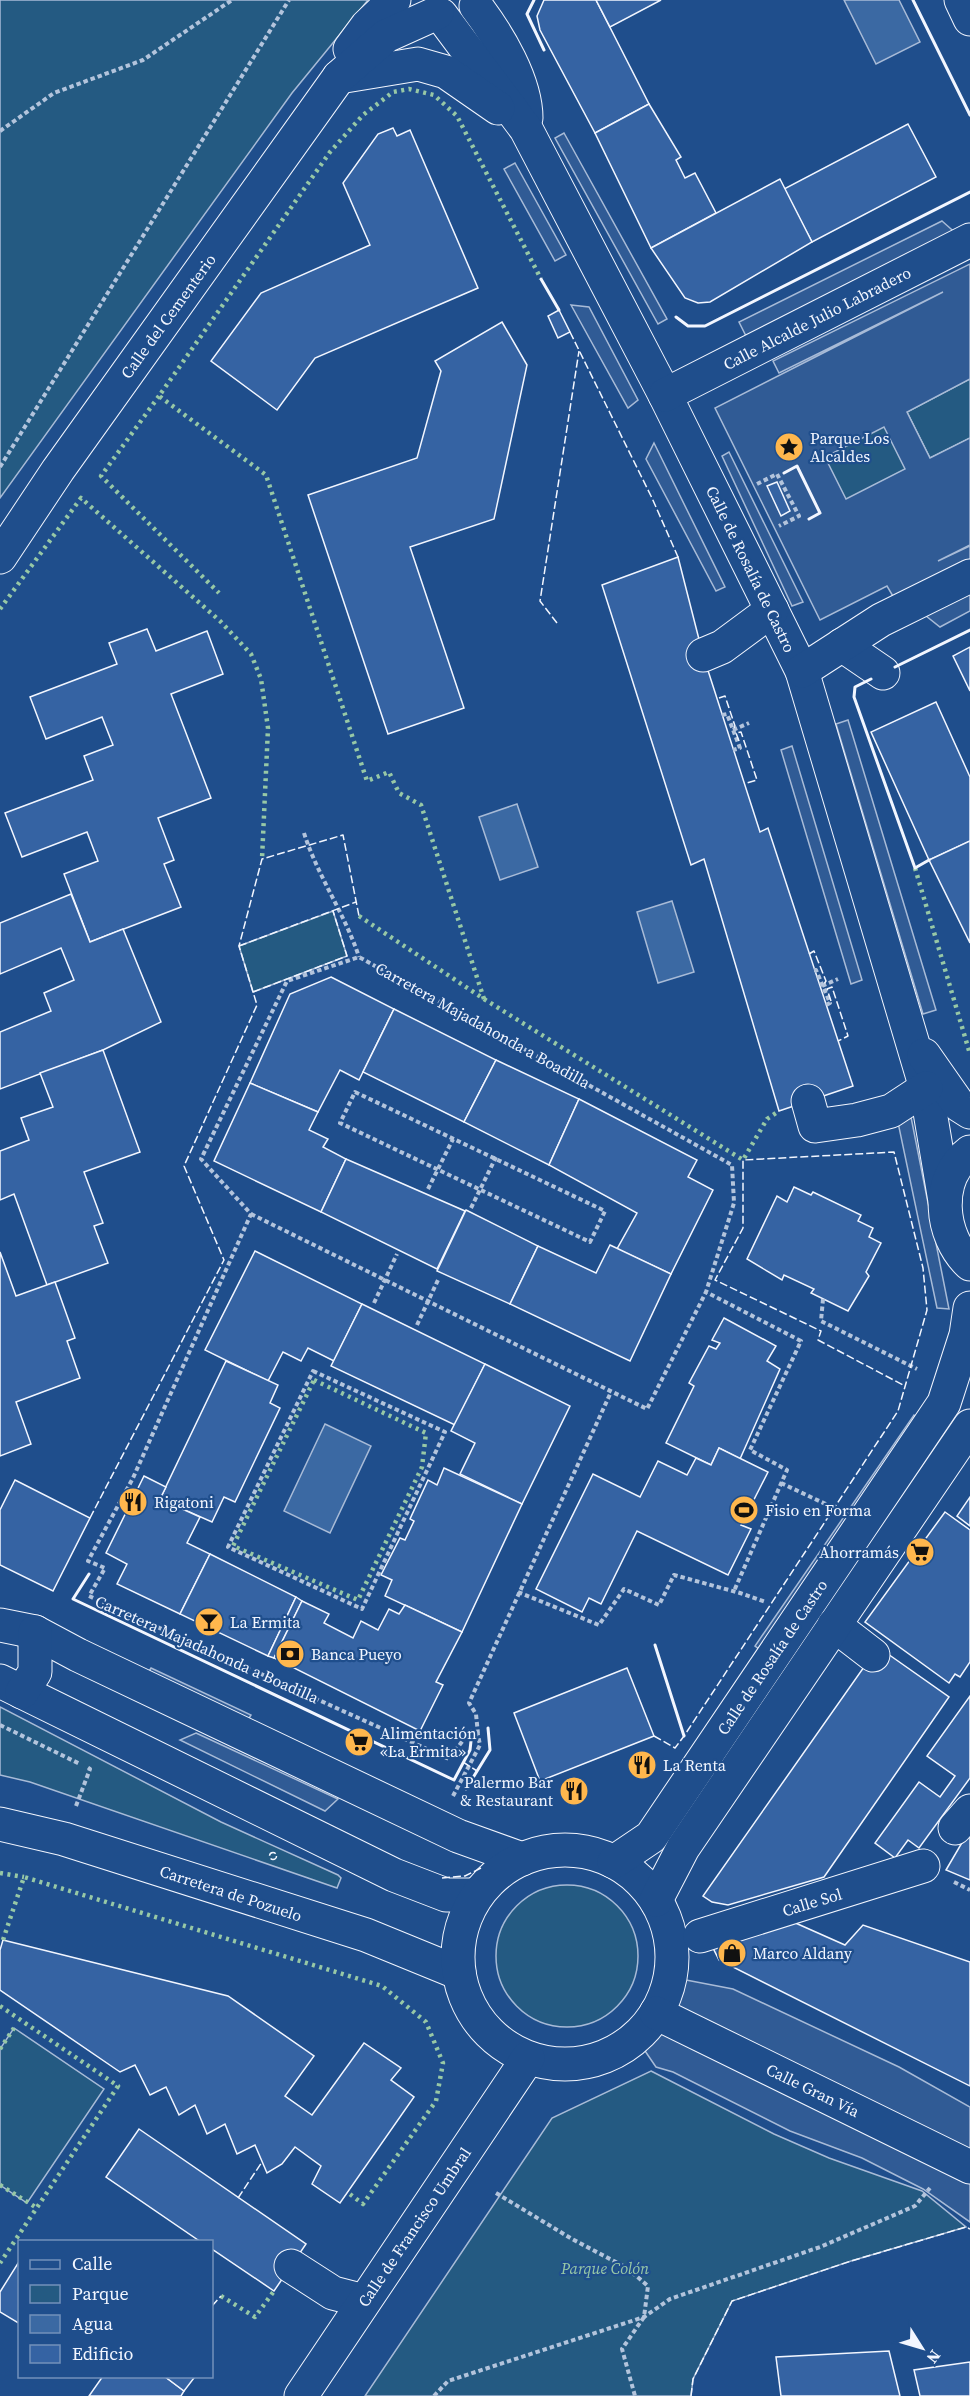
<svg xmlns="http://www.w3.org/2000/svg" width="970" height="2396" font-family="'Source Serif 4',serif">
	<rect width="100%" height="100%" fill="#1f4e8c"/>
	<g fill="#245a82" stroke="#a8bbd7" stroke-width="1.5">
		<polygon points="0,0 368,0 292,93 0,498"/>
		<polygon points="970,379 970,438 930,458 907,412"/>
		<polygon points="884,426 906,469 846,500 824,457"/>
		<polygon points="333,911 347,956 253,992 239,946"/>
		<polygon points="0,1707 221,1822 338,1875 341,1878 337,1888 30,1782 0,1775"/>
		<circle cx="567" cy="1956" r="71"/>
		<polygon points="14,2028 104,2089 27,2203 0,2185 0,2049"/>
		<polygon points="651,2071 774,2134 829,2158 922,2191 966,2227 851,2261 732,2301 693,2379 691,2396 365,2396 552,2118"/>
	</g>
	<g fill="#305b95" stroke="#a8bbd7" stroke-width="1.5" fill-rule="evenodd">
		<polygon points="564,133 667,319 658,324 555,138"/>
		<polygon points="515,163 566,255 555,261 504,169"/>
		<polygon points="942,221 959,236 749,342 739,322"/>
		<path d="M970 264V379L907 412 930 458 970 438V545L938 561 970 546V561L894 598 887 586 820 620 715 408 943 292 779 373 773 361ZM884 427 905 469 846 499 825 457Z"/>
		<polygon points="571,305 589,307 638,400 628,408"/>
		<polygon points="654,443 725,587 716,591 646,459"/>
		<polygon points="729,452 803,602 792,606 722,456"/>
		<polygon points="970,587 970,611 940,627 921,612"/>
		<polygon points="848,720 936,1010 923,1014 836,724"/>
		<polygon points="792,746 862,980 851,984 781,750"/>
		<polygon points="910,1112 949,1309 937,1308 896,1113"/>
		<polygon points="914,1415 923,1422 763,1652 755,1646"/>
		<polygon points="151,1668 251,1715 245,1725 145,1678"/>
		<polygon points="196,1733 338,1799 325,1811 180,1740"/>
		<polygon points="686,1980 733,1989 899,2067 970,2107 970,2222 923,2189 862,2158 790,2131 673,2072 656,2067 643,2048 679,2001"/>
	</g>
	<g fill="#3b69a3" stroke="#a8bbd7" stroke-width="1.5">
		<polygon points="844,0 899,0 920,42 876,64"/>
		<polygon points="517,804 538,867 500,880 479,817"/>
		<polygon points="672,901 694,972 658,983 637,912"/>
		<polygon points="325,1424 371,1446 330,1533 284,1511"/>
	</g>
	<g fill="#3563a3" stroke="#f2f6ff" stroke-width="1.5">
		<polygon points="544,0 596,0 649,104 595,133 540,30 537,16"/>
		<polygon points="596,0 661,0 610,27"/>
		<polygon points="649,104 681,157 676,160 685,178 695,173 716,213 651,248 595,133"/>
		<polygon points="908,124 936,177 812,242 784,189"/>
		<polygon points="393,128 397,136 410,130 478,288 315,358 277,410 211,361 261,293 370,245 343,183 378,134"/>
		<polygon points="780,179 812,242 710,302 698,303 685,298 651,248"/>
		<polygon points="559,310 570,332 558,338 548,316"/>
		<polygon points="502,322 527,365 494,519 410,547 464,708 388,734 308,495 417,458 441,371 435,361"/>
		<polygon points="777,482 790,511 781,516 767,486"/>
		<polygon points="678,557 703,655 760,832 768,828 853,1086 779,1111 704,859 691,865 602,585"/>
		<polygon points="147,629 156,651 207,631 223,674 171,694 211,798 158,818 174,860 164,864 181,907 90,942 64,874 98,861 87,832 22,857 5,813 93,780 84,756 113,745 102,717 46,739 30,697 117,664 109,643"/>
		<polygon points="970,647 970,691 953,656"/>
		<polygon points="936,702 970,777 970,841 929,860 871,732"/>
		<polygon points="970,841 970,943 929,860"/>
		<polygon points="71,894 90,942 123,929 161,1022 103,1050 0,1089 0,1032 51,1011 44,993 74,980 61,948 0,974 0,923"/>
		<polygon points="331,977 394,1009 359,1080 340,1070 318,1112 250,1083 290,994"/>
		<polygon points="394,1009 496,1060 464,1122 363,1072"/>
		<polygon points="103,1050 140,1152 84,1172 103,1223 94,1226 108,1263 47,1285 14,1194 0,1200 0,1151 29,1140 21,1118 53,1107 40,1073"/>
		<polygon points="496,1060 579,1099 549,1165 464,1122"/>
		<polygon points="250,1083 318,1112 309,1130 328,1139 323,1147 346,1159 321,1212 214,1161"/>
		<polygon points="579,1099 697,1160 688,1177 713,1190 671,1274 617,1249 637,1213 549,1165"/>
		<polygon points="346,1159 465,1211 437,1269 321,1212"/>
		<polygon points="794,1187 811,1195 813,1192 861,1215 858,1221 873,1228 869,1237 881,1243 866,1272 869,1276 848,1311 811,1293 814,1289 784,1275 782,1280 747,1259 777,1196 787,1202"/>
		<polygon points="466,1210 538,1246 510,1304 437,1271"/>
		<polygon points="610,1245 671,1274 630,1361 510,1304 538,1246 596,1273"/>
		<polygon points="255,1251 362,1304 334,1361 308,1348 301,1361 283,1352 268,1381 205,1350"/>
		<polygon points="0,1252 16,1296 55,1282 75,1338 67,1341 80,1378 16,1402 31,1444 0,1456"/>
		<polygon points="362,1304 485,1364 455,1425 331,1366"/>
		<polygon points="724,1318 776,1346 767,1361 780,1369 740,1459 719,1448 711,1465 666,1443 694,1386 689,1383 709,1346 716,1349 720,1343 712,1340"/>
		<polygon points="226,1361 278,1385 270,1403 280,1408 235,1502 224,1497 212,1522 160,1499"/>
		<polygon points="485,1364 570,1406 522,1504 460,1474 475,1443 451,1431"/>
		<polygon points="719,1448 768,1472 741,1525 751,1529 728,1575 637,1531 601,1604 589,1598 582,1612 536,1589 593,1474 640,1497 658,1461 687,1475 696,1458 711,1465"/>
		<polygon points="444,1468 522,1504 462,1632 385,1596 392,1580 381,1575 400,1538 405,1540 414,1521 410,1519 428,1480 437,1485"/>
		<polygon points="144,1476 166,1487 160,1499 200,1517 187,1543 210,1554 180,1614 117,1584 127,1564 106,1553"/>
		<polygon points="15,1480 90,1518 53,1591 0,1565 0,1510"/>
		<polygon points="970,1497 970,1526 957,1516"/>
		<polygon points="945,1512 970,1530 970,1662 960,1677 955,1674 949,1683 865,1622"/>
		<polygon points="210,1554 296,1597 268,1656 180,1614"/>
		<polygon points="296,1597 302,1601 274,1658 268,1656"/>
		<polygon points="302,1601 329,1614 324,1623 353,1638 361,1621 378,1630 389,1609 399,1614 405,1605 462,1632 436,1682 443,1685 420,1731 274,1658"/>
		<polygon points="878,1647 949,1697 824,1877 728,1905 712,1902 703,1896"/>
		<polygon points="627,1668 654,1736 540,1781 514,1713"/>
		<polygon points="970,1696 970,1778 919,1848 908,1840 895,1858 875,1843 919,1782 940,1797 955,1776 927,1756"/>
		<polygon points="970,1829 970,1880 946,1870"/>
		<polygon points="782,1917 845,1945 863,1925 970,1962 970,2086 719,1960 713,1948"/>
		<polygon points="3,1940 228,1996 314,2056 285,2096 312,2115 364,2043 401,2068 391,2080 414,2097 340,2203 312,2184 321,2166 295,2147 282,2164 267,2173 255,2145 237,2154 225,2124 207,2134 195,2105 179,2115 166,2087 150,2095 135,2065 120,2072 0,1990 0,1950"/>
		<polygon points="139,2129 306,2244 274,2291 212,2249 212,2242 201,2242 106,2177"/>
		<polygon points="20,2260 20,2324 0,2312 0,2292"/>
		<polygon points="889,2351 900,2396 781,2396 776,2357"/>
		<polygon points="970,2362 970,2396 920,2396 914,2370"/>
		<polygon points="103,2376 164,2376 184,2391 181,2396 89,2396"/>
		<polygon points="164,2376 193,2376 194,2378 184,2391"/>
	</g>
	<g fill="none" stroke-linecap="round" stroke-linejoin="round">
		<g stroke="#f2f6ff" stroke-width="35">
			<g id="minor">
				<polyline points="961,0 970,19"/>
				<path d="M476 6C498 35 526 81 526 118"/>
				<polyline points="441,15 526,129 665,395 802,671 926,1088 945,1201"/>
				<polyline points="350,49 367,26 394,0"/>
				<polyline points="339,77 418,64 446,72 498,108"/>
				<polyline points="665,395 970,240"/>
				<polyline points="0,557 58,470 339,77 386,36 437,13"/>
				<polyline points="842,645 883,673"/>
				<polyline points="703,655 722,647 772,610"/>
				<polyline points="802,671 881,620 970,576"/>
				<polyline points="924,1055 959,1105 970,1112"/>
				<polyline points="808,1101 815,1126 857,1120 891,1111 926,1088"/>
				<path d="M970 1152C934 1179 940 1236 970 1264"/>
				<polyline points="0,1625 35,1632 78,1655 458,1836 522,1859"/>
				<polyline points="834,1625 873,1655"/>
				<polyline points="0,1681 394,1875 446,1895 477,1895"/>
				<polyline points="22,1692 35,1672 35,1632"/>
				<polyline points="0,1824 64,1839 366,1935 459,1973"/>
				<polyline points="955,1828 970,1811"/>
				<circle cx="565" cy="1957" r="107"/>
				<polyline points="614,1862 651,1837 944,1403 966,1335 970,1308"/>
				<polyline points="656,1900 683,1848 970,1426"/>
				<polyline points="700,1936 923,1866"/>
				<polyline points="656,2013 970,2167"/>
				<polyline points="291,2266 333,2293 364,2301"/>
				<polyline points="301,2396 528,2058"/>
			</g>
		</g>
		<g stroke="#b3c4dc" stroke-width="4" stroke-dasharray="4.5 3" stroke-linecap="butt">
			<polyline points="0,131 54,93 143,60 232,0"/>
			<polyline points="0,467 289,0"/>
			<polyline points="757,484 777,474 799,516 779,526"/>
			<polyline points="722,715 727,714 740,748 733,750"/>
			<polyline points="733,730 749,723"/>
			<path d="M304 833C318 877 345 914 359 957"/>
			<polyline points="814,970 816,970 830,1003 826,1005"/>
			<polyline points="822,986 838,979"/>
			<polygon points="355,1092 605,1211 590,1242 340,1123"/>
			<polyline points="428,1189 453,1139"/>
			<polyline points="471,1208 496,1157"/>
			<polyline points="251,1214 647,1409 706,1292"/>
			<polyline points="823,1299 821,1321 917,1369"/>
			<polyline points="374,1303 397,1254"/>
			<polyline points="417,1325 438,1280"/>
			<polygon points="313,1371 445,1432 362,1609 228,1547"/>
			<polyline points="781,1483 832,1507"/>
			<polyline points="518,1592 599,1625 624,1589 659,1605 674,1575 740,1593 766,1602"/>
			<polyline points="0,1725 80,1764"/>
			<polyline points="478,1734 476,1714 469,1703 611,1392"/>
			<polyline points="453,1796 480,1745 478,1735 470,1731 449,1759 89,1596 105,1568 88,1561 133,1478 251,1214 201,1159 287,981 359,957 732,1165 734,1203 706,1292 801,1341 750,1450 787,1470 734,1591"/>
			<polyline points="76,1806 90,1769 87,1767"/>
			<polyline points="954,1882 970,1890"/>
			<polyline points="496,2193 572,2239 627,2268 648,2286 644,2317 622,2349 635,2396"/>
			<polyline points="434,2396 448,2381 644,2317 670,2299 820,2247 915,2206 930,2188"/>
		</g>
		<use href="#minor" stroke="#1f4e8c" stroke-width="33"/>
		<g stroke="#97c8a6" stroke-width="4.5" stroke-dasharray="3 4.5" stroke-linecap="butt">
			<polyline points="159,396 101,476 219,593"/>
			<polyline points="0,609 81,498 220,621 251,654 261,679 268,728 262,859"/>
			<polyline points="915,868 970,1054"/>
			<polyline points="359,916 484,999 743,1160 767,1119 779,1111"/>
			<polyline points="484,999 421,805 399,793 389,772 367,781 266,475 159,396 330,152 363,115 393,92 409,89 434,95 457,116 541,279"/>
			<polygon points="314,1380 426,1433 422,1467 358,1600 233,1546"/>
			<polyline points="0,1873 24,1877"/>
			<polyline points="3,1940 24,1877 382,1986 426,2022 443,2063 436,2101 363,2204 347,2192"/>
			<polyline points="0,2006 118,2086 0,2263"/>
			<polyline points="0,2049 14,2028"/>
			<polyline points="0,2185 37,2208"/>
			<polyline points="221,2296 255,2317 274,2291"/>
		</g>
		<g stroke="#f2f6ff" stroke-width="1.5" stroke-dasharray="8 3" stroke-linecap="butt">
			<polyline points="570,332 652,498 678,557"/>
			<polyline points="557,623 540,601 579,351"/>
			<polyline points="719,698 725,696 735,726 734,728"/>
			<polyline points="739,741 736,733 741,732 757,780 747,783"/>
			<polyline points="239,946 356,902"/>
			<polyline points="809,954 814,951 826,981 824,984"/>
			<polyline points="253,992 347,956 333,911"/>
			<polyline points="831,1001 827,989 832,987 848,1036 838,1041"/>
			<polyline points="90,1518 224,1260 184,1166 257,1005 239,946 262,859 343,835 359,916"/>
			<polyline points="654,1736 675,1748 684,1736 898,1411 927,1310 923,1268 894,1152 743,1160 743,1228 715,1280 821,1331 818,1340 905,1386"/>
			<polyline points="463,1762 477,1771"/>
			<circle cx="273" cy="1856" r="3.5"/>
			<polyline points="442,1878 465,1876 481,1868"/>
			<polyline points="238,2198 262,2162"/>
			<polyline points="212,2306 221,2296"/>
			<polyline points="691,2396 693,2379 732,2301 851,2261 966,2227 970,2229"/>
		</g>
		<g stroke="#f2f6ff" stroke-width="3">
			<polyline points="534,0 527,14 544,50"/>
			<polyline points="913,0 970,115"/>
			<polyline points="541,279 559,310"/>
			<polyline points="676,317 688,326 705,326 970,192"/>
			<polyline points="784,473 797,466 820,513 809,519"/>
			<polyline points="895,667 970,630"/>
			<polyline points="871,679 855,687 854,697 915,868 929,860"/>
			<polyline points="89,1574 73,1599 454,1780 470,1750 471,1741"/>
			<polyline points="655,1645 684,1736"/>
			<polyline points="466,1789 490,1750 488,1728"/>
		</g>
	</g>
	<defs>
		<g id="sight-disc" transform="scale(1.5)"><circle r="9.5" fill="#ffb74d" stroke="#1f4e8c"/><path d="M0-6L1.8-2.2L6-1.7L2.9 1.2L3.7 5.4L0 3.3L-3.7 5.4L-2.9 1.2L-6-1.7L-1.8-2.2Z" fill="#111"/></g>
		<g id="restaurant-disc" transform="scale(1.5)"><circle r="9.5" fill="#ffb74d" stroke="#1f4e8c"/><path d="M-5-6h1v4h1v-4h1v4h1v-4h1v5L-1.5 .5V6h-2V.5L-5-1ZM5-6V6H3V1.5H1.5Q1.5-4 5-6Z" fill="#111"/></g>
		<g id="stadium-disc" transform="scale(1.5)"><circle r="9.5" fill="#ffb74d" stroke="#1f4e8c"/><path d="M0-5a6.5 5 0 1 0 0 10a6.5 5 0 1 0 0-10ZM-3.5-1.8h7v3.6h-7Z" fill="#111"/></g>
		<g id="supermarket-disc" transform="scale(1.5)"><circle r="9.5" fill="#ffb74d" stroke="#1f4e8c"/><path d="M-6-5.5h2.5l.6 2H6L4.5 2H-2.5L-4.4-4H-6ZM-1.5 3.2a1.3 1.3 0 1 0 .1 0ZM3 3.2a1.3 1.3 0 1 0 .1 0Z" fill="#111"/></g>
		<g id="bar-disc" transform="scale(1.5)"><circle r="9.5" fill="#ffb74d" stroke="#1f4e8c"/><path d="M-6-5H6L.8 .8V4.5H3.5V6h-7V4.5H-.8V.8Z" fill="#111"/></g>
		<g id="bank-disc" transform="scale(1.5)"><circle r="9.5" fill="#ffb74d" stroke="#1f4e8c"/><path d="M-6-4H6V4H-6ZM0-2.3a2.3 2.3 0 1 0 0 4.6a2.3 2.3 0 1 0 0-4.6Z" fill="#111"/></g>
		<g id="shop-disc" transform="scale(1.5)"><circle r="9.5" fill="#ffb74d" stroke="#1f4e8c"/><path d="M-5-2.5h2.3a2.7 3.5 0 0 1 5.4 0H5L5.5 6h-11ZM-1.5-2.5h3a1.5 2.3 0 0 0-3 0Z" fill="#111"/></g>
	</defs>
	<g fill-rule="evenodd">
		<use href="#sight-disc" x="789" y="447"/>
		<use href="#restaurant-disc" x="133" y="1502"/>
		<use href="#stadium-disc" x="744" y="1510"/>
		<use href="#supermarket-disc" x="920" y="1552"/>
		<use href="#bar-disc" x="209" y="1622"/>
		<use href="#bank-disc" x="290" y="1654"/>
		<use href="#supermarket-disc" x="359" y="1742"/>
		<use href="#restaurant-disc" x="642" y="1765"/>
		<use href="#restaurant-disc" x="574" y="1791"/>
		<use href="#shop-disc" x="732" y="1953"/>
	</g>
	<g text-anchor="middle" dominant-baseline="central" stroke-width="4.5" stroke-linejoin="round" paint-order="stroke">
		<g font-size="16" fill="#f2f6ff" stroke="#1f4e8c">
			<text transform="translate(168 316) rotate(-54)">Calle del Cementerio</text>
			<text transform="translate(817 318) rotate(-27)">Calle Alcalde Julio Labradero</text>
			<text transform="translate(751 569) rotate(64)">Calle de Rosalía de Castro</text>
			<text transform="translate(483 1025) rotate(29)">Carretera Majadahonda a Boadilla</text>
			<text transform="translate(207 1649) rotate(24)">Carretera Majadahonda a Boadilla</text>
			<text transform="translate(772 1657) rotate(-56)">Calle de Rosalía de Castro</text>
			<text transform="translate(231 1893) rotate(18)">Carretera de Pozuelo</text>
			<text transform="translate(812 1902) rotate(-17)">Calle Sol</text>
			<text transform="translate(813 2090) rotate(26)">Calle Gran Vía</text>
			<text transform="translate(414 2227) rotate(-56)">Calle de Francisco Umbral</text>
		</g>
		<g font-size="16" fill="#f2f6ff" stroke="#1f4e8c" text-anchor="start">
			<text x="810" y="438">Parque Los<tspan x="810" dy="18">Alcaldes</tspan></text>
			<text x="154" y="1502">Rigatoni</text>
			<text x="765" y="1510">Fisio en Forma</text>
			<text x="899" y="1552" text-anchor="end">Ahorramás</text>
			<text x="230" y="1622">La Ermita</text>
			<text x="311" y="1654">Banca Pueyo</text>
			<text x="380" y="1733">Alimentación<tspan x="380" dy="18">«La Ermita»</tspan></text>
			<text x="663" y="1765">La Renta</text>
			<text x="553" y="1782" text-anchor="end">Palermo Bar<tspan x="553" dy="18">&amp; Restaurant</tspan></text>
			<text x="753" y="1953">Marco Aldany</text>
		</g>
		<g font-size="16" font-style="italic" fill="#97c8a6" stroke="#1f4e8c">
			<text x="605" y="2268">Parque Colón</text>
		</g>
	</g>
	<rect x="18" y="2240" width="195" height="138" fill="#1f4e8c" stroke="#7391ba" stroke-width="1.5"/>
	<rect x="30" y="2260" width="30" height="9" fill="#1f4e8c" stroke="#7391ba" stroke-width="1.5"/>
	<text x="72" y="2270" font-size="18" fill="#f2f6ff">Calle</text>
	<rect x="30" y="2285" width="30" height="18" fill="#245a82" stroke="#7391ba" stroke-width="1.5"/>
	<text x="72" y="2300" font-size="18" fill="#f2f6ff">Parque</text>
	<rect x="30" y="2315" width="30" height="18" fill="#3b69a3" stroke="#7391ba" stroke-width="1.5"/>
	<text x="72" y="2330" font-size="18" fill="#f2f6ff">Agua</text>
	<rect x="30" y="2345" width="30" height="18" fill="#3563a3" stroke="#7391ba" stroke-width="1.5"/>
	<text x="72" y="2360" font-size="18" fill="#f2f6ff">Edificio</text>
	<g transform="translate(922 2348) rotate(127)" stroke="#1f4e8c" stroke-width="4.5" paint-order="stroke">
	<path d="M0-4.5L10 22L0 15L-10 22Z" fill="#f2f6ff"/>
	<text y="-9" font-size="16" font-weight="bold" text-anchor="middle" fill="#f2f6ff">N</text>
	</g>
</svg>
